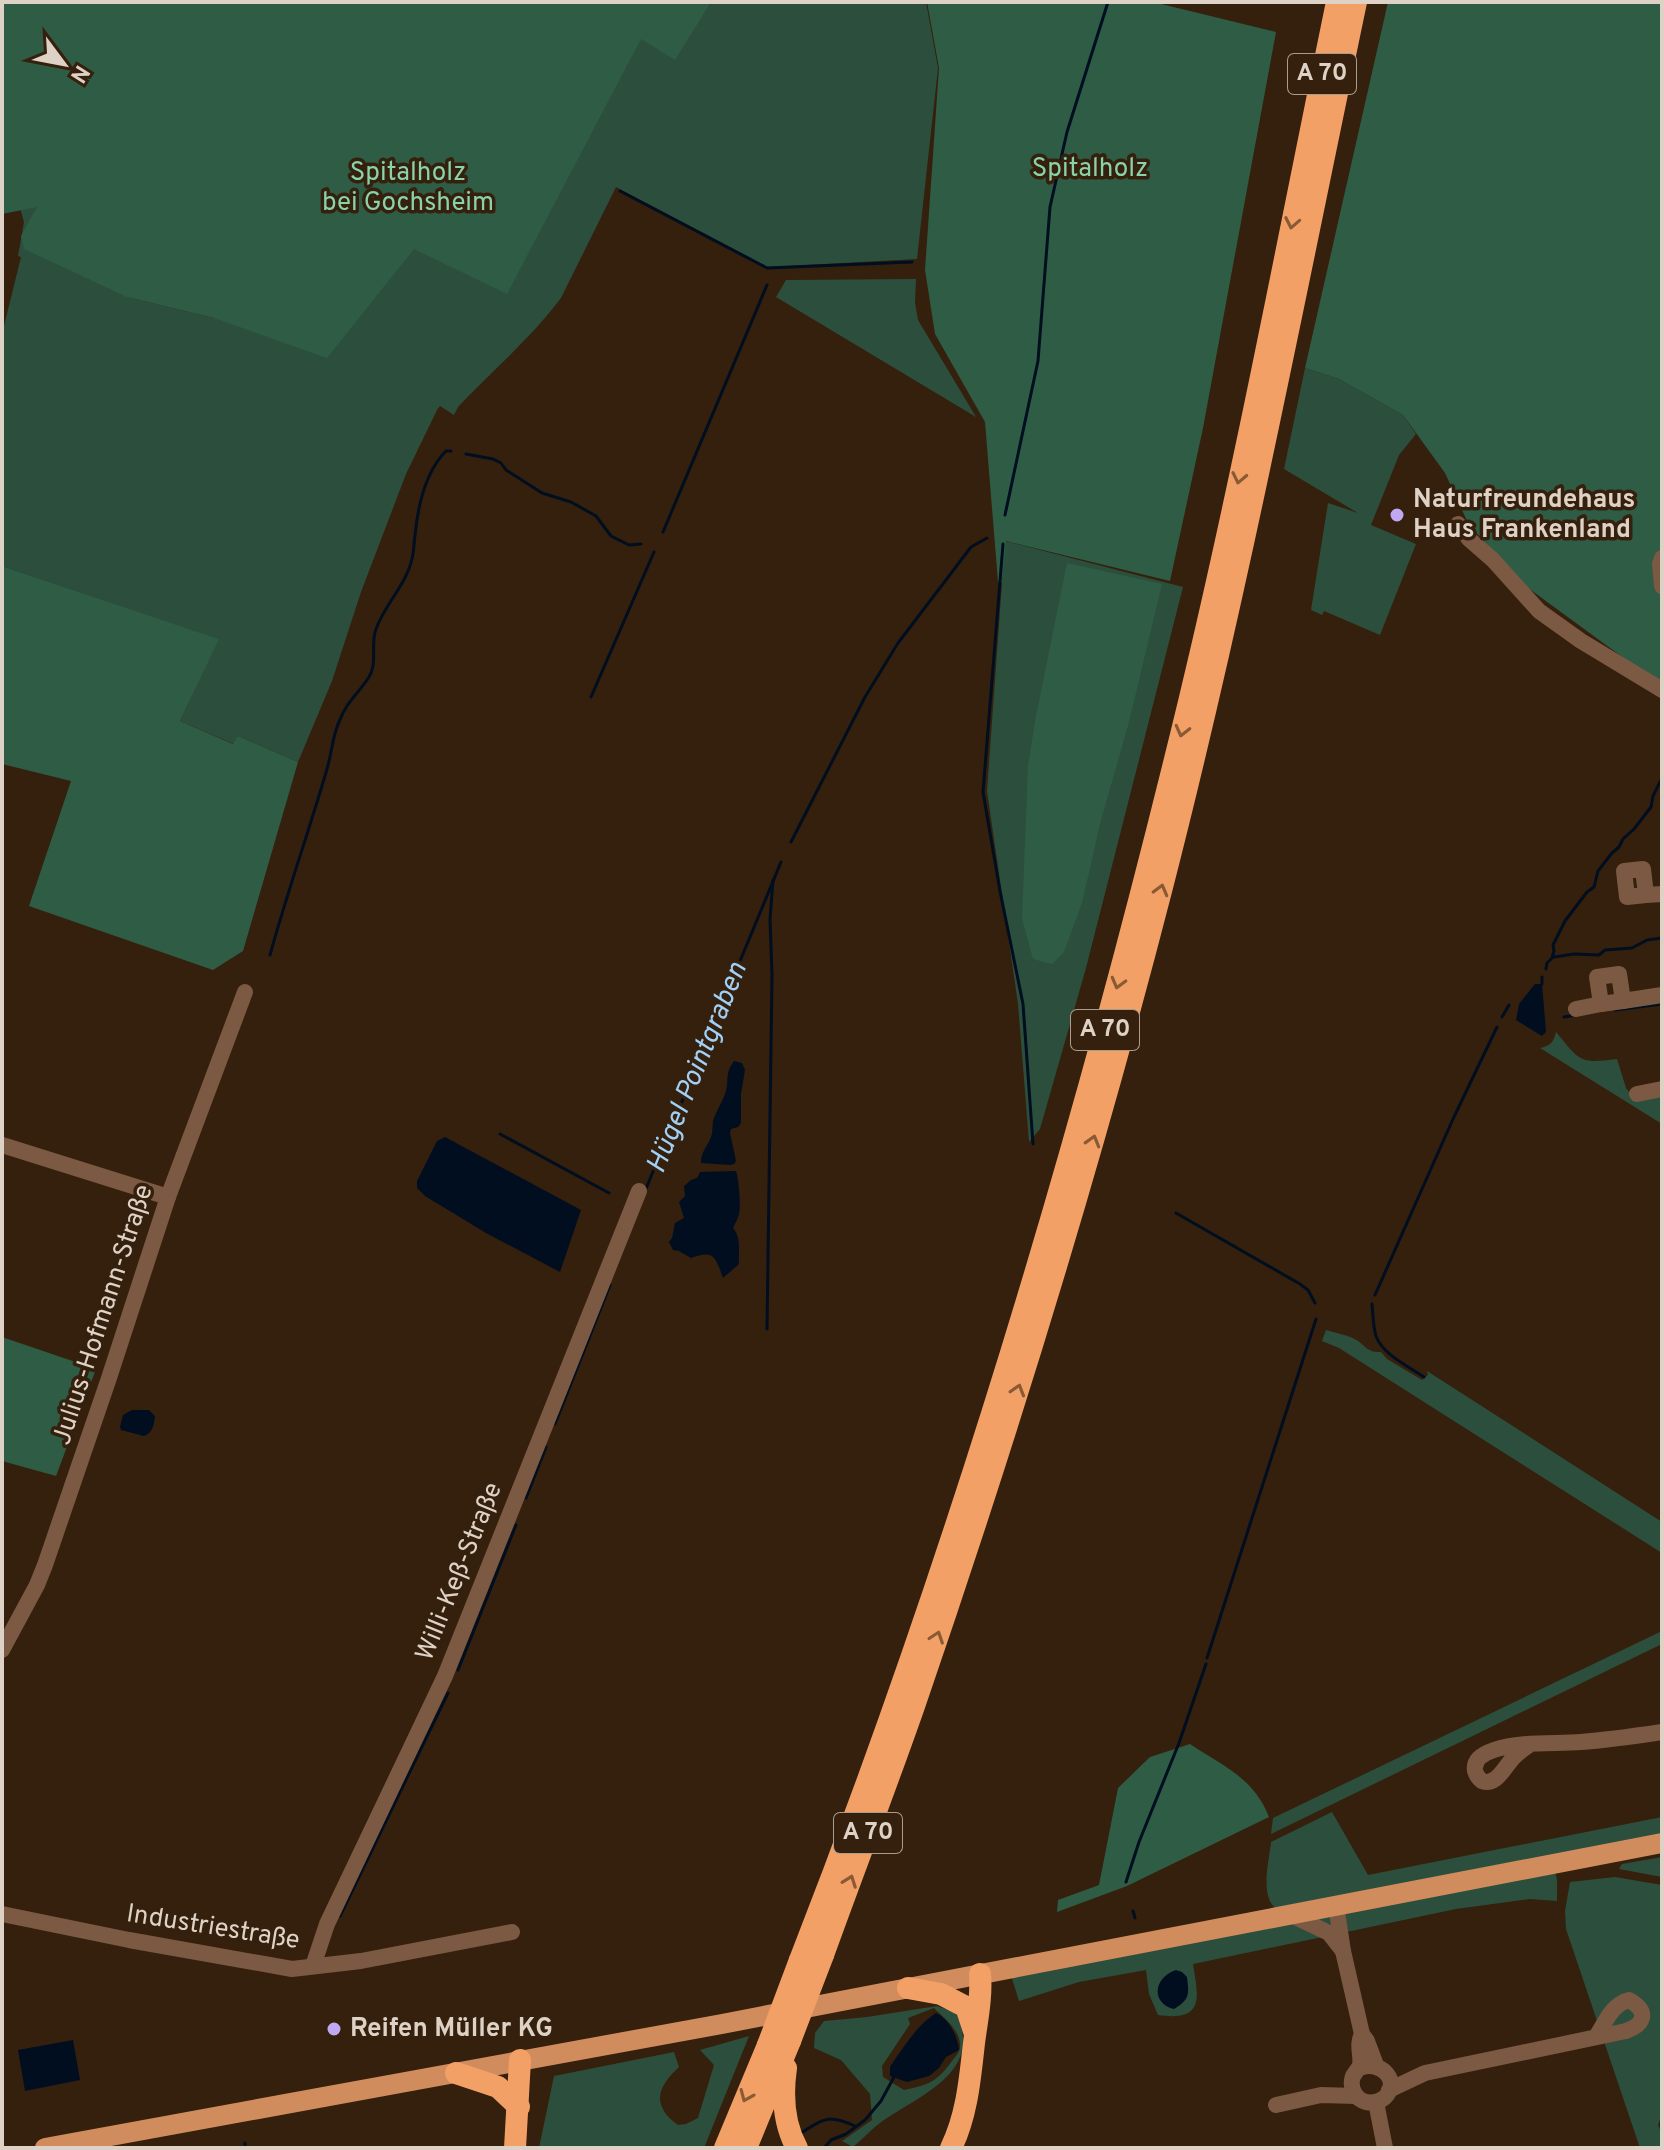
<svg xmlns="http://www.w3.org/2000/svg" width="1664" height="2150" font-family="Overpass,sans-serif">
	<rect width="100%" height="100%" fill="#34200c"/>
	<g fill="#2b4f3c" fill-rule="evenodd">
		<path d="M158 2H711L710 5 713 2H926L938 68 917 259 768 267 616 187 561 298C531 338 492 371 458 407L454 415 440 406 437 410 406 474 361 592 332 681 298 762 238 736 234 744 180 721 218 639 2 566V334L21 257 18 256 24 222 20 208 2 44ZM127 297 232 308 214 318Z"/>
		<polygon points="916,279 915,303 918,320 976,417 776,297 786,280"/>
		<polygon points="1305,368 1339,379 1403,415 1416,434 1399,455 1371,525 1416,544 1380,635 1324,611 1322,615 1311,610 1328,503 1358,513 1284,469"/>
		<polygon points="1005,541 1183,587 1086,968 1040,1129 1029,1142 1018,1004 987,791"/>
		<path d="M1556 1032C1580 1061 1579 1064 1617 1059L1626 1088 1635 1100 1662 1096V1124L1540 1048C1550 1046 1554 1042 1556 1032Z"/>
		<path d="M1326 1330C1335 1333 1350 1335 1358 1341 1366 1347 1369 1353 1381 1352L1387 1359 1422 1380 1428 1375 1427 1371 1662 1522V1553L1339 1348 1322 1341Z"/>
		<polygon points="1662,1631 1662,1644 1271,1834 1273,1818"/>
		<path d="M1332 1812 1368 1875 1662 1817V1835L1275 1908C1260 1894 1269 1862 1271 1842Z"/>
		<polygon points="1662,1857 1662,1877 1619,1869 1622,1864"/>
		<path d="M1553 1865 1557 1879V1901L1530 1899 1456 1909 1193 1964C1198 1996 1206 2022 1158 2015L1149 1994 1146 1970 1079 1982 1019 2001 1009 1969Z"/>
		<polygon points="1615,1877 1662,1885 1662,2114 1658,2125 1662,2134 1662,2148 1640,2148 1566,1929 1565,1911 1570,1882"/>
		<path d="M937 2006 955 2012C985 2069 925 2093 887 2118 874 2126 864 2138 853 2147L842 2141 872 2120 870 2094 841 2060 814 2048 815 2033 824 2021 867 2017ZM934 2008C944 2018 959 2029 960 2044 961 2051 956 2056 952 2061 937 2082 928 2085 904 2090L883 2077 882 2066 910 2024 908 2018Z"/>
		<path d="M749 2036 704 2148H539L554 2076 674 2052 679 2067C656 2088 652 2106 678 2125L686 2124 698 2118 714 2065 700 2050Z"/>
	</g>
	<g fill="#2f5c45">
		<polygon points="2,2 711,2 675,60 641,39 507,294 414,249 327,358 214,318 127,297 24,249 21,236 37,207 2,214"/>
		<polygon points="927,2 1153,2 1276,32 1203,428 1170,581 1006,541 1002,583 998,582 985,422 935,334 925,270 939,68"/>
		<polygon points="1388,2 1662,2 1662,686 1517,580 1468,523 1445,473 1403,415 1339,379 1305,368"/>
		<polygon points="1067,563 1162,584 1129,722 1101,820 1082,903 1064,952 1052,964 1033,959 1022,919 1028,766 1035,721"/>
		<polygon points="2,566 219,639 180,721 233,744 238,736 298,762 243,951 213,970 29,906 71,781 2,764"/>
		<polygon points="2,1337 96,1369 56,1476 2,1461"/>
		<path d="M1190 1744C1223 1766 1254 1778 1269 1817L1127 1886 1057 1912 1058 1900 1099 1885 1118 1788 1150 1757Z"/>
	</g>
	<g fill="#000e20">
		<polygon points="1535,984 1542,984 1546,1032 1542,1036 1516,1020 1519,1004"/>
		<path d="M734 1061 742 1063 745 1070 741 1094V1123L738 1127 731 1129 730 1133 736 1161 734 1164 730 1165 701 1163C700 1152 709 1145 712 1134 712 1133 713 1122 713 1121 716 1111 723 1101 726 1091 729 1079 725 1073 734 1061Z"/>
		<polygon points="445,1137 581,1210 560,1272 486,1233 425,1196 417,1188 417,1181 437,1141"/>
		<path d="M736 1171C739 1180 741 1207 739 1214 738 1219 735 1223 733 1228 742 1239 738 1250 739 1264L723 1278C715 1256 714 1250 691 1258L679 1251 673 1250 669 1242 672 1238 675 1223 684 1218 679 1202 685 1196 684 1186 691 1180 697 1178 700 1172Z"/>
		<path d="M132 1410H149L155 1416C154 1424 153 1433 144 1436L121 1430 120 1427 123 1415Z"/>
		<path d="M1176 1970 1182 1972 1187 1977C1189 1995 1190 1999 1174 2009 1150 2003 1154 1977 1176 1970Z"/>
		<path d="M936 2013C948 2018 958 2036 959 2050L946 2057 939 2068 929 2076 907 2082 890 2076V2067C902 2049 918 2024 936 2013Z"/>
		<polygon points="73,2040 80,2080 25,2091 18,2050"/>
	</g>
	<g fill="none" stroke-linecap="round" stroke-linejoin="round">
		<g stroke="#000e20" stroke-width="3">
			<polyline points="620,191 767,268 912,262"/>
			<polyline points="466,454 493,459 501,463 506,470 542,493 571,502 596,516 611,536 629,545 641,544"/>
			<polyline points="1005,515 1038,361 1050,207 1067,132 1108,2"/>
			<polyline points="663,532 767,285"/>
			<polyline points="1003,544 983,792 1000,891 1023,1004 1033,1144"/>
			<polyline points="591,697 654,552"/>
			<polyline points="791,842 865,697 898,643 971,547 987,538"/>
			<path d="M270 955C287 893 309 831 327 769 332 753 332 737 339 722 346 702 359 693 369 677 378 663 370 644 376 629 385 604 406 585 412 559 414 551 414 542 415 535 418 505 425 472 446 451H451"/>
			<polyline points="1554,957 1574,954 1599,955 1605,950 1632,948 1647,940 1662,938"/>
			<polyline points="1546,969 1547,963 1552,958 1554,951 1553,945 1565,921 1587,892 1594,887 1598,871 1612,853 1619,847 1623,839 1634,829 1651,807 1653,796 1662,778"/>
			<polyline points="1542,984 1542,977"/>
			<polyline points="1615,1010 1662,1004"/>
			<polyline points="1502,1017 1509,1005"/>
			<polyline points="1564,1017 1576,1015"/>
			<polyline points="500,1134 609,1193"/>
			<polyline points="645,1191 781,862"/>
			<polyline points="1176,1213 1300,1284 1308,1290 1315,1303"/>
			<polyline points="1375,1295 1453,1119 1497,1027"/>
			<path d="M1372 1304C1373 1315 1373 1326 1376 1336 1383 1355 1408 1366 1424 1377"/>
			<polyline points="767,1329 772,975 770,919 773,880"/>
			<polyline points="555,1424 610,1285"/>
			<polyline points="526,1498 546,1447"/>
			<polyline points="1207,1658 1316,1319"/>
			<polyline points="458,1670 516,1525"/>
			<polyline points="1126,1882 1139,1842 1179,1743 1206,1664"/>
			<polyline points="1133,1911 1135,1918"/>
			<polyline points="340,1916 448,1693"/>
			<path d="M801 2133C825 2118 828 2114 855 2126"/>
			<polyline points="245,2148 245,2143"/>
			<polyline points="824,2148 831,2140 846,2134 865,2120 881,2101 894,2077"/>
		</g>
		<g stroke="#7b5943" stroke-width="16">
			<polyline points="1458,524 1469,539 1493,560 1539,611 1581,641 1662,690"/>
			<polyline points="1662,558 1660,564 1662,586"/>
			<polygon points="1643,869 1646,895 1627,897 1624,871"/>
			<polyline points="1646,895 1662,894"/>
			<polygon points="1619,974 1623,1001 1601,1004 1597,977"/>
			<polyline points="1623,1001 1662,995"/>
			<polyline points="1576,1009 1601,1004"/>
			<polyline points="1637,1094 1662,1089"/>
			<polyline points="2,1145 168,1197"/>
			<polyline points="2,1650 37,1585 45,1565 109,1378 168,1197 245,992"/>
			<path d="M1529 1745C1525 1748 1519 1752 1515 1756 1506 1764 1497 1787 1482 1781 1479 1779 1476 1774 1475 1771 1473 1759 1485 1753 1494 1750 1521 1741 1553 1744 1581 1742 1608 1740 1635 1736 1662 1732"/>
			<polyline points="1336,1905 1343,1951 1362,2034 1367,2041 1376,2065"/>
			<polyline points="2,1914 129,1940 292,1969 361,1961 512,1932"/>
			<polyline points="1289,1914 1329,1933 1343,1951"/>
			<polyline points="313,1966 327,1924 445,1676 639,1191"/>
			<path d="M1360 2068C1381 2059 1402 2082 1384 2098 1379 2102 1372 2103 1366 2102 1355 2099 1349 2087 1353 2076 1354 2075 1359 2067 1360 2066 1362 2055 1356 2045 1362 2034"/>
			<path d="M1389 2090 1425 2073 1626 2031C1645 2024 1649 2011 1629 2000 1612 2004 1605 2023 1596 2037"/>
			<polyline points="1376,2102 1385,2148"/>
			<polyline points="1276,2105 1321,2095 1356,2096"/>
		</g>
		<polyline stroke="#d18c5d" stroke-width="20" points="45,2148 722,2024 1662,1843"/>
		<g stroke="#f3a067" stroke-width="22">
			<path d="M823 1955C853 1872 885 1789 914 1706 1007 1436 1091 1163 1162 887 1237 595 1294 298 1356 2"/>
			<path d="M800 1960C960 1551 1086 1128 1189 702 1245 470 1289 235 1337 2"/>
			<polyline points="908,1988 941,1994 966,2007 974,2031"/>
			<path d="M786 2068C782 2096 783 2123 797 2148"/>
			<polyline points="456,2073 498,2087 519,2107"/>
			<polyline points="515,2148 520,2060"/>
			<polyline points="725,2148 768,2045"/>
			<polyline points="746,2148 790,2041"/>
			<path d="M951 2148C967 2115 970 2079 974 2043 977 2020 982 1997 980 1974"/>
		</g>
		<g stroke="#f3a067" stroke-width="22">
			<polyline points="790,2041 823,1955"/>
			<polyline points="768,2045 800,1960"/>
		</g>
	</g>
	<defs><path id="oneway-chevron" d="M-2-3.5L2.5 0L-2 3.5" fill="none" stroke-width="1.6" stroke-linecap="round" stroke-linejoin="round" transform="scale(2)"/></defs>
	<g stroke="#8a5a35">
		<use href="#oneway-chevron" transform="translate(1292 223) rotate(101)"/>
		<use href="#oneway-chevron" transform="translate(1239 478) rotate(102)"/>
		<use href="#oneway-chevron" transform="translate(1182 731) rotate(104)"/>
		<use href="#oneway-chevron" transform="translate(1161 890) rotate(-75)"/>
		<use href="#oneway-chevron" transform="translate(1118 983) rotate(105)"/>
		<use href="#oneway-chevron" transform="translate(1093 1141) rotate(-74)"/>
		<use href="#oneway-chevron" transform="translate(1018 1390) rotate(-73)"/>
		<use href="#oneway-chevron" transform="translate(937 1637) rotate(-71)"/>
		<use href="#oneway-chevron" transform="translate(850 1881) rotate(-70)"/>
		<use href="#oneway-chevron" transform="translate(746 2096) rotate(113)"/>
	</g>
	<g fill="#c0a8f3" stroke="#34200c" stroke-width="3">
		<circle cx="1397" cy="515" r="8"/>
		<circle cx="334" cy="2029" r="8"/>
	</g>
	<g text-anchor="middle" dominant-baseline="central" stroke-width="7" stroke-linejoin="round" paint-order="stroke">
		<g fill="#34200c" stroke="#ab9c8e" stroke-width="2">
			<rect x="1288" y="54" width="68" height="40" rx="6"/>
			<rect x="1071" y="1010" width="68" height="40" rx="6"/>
			<rect x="834" y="1813" width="68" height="40" rx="6"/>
		</g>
		<g font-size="24" font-weight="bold" fill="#ded1c5">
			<text x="1322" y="74">A 70</text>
			<text x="1105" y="1030">A 70</text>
			<text x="868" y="1833">A 70</text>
		</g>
		<g font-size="26" fill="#89d3ab" stroke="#34200c">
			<text x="1090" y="169">Spitalholz</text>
			<text x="408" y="173">Spitalholz<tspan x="408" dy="30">bei Gochsheim</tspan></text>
		</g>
		<g font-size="26" font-weight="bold" fill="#ded1c5" stroke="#34200c" text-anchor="start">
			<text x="1413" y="500">Naturfreundehaus<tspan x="1413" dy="30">Haus Frankenland</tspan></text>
			<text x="350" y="2029">Reifen Müller KG</text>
		</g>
		<g font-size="26" fill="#ded1c5" stroke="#34200c">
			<text transform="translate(104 1315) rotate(-72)">Julius-Hofmann-Straße</text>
			<text transform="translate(460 1572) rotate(-68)">Willi-Keß-Straße</text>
			<text transform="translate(213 1928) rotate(9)">Industriestraße</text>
		</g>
		<g font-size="28" font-style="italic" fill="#a1d0f7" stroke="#34200c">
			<text transform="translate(698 1068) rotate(-68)">Hügel Pointgraben</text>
		</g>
	</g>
	<rect width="1664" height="2150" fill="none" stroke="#ded1c5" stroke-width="8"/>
	<g transform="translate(64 64) rotate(122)" stroke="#34200c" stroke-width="6" paint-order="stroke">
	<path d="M0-6L14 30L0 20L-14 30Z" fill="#ded1c5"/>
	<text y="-12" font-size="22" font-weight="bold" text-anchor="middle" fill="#ded1c5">N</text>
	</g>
</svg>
